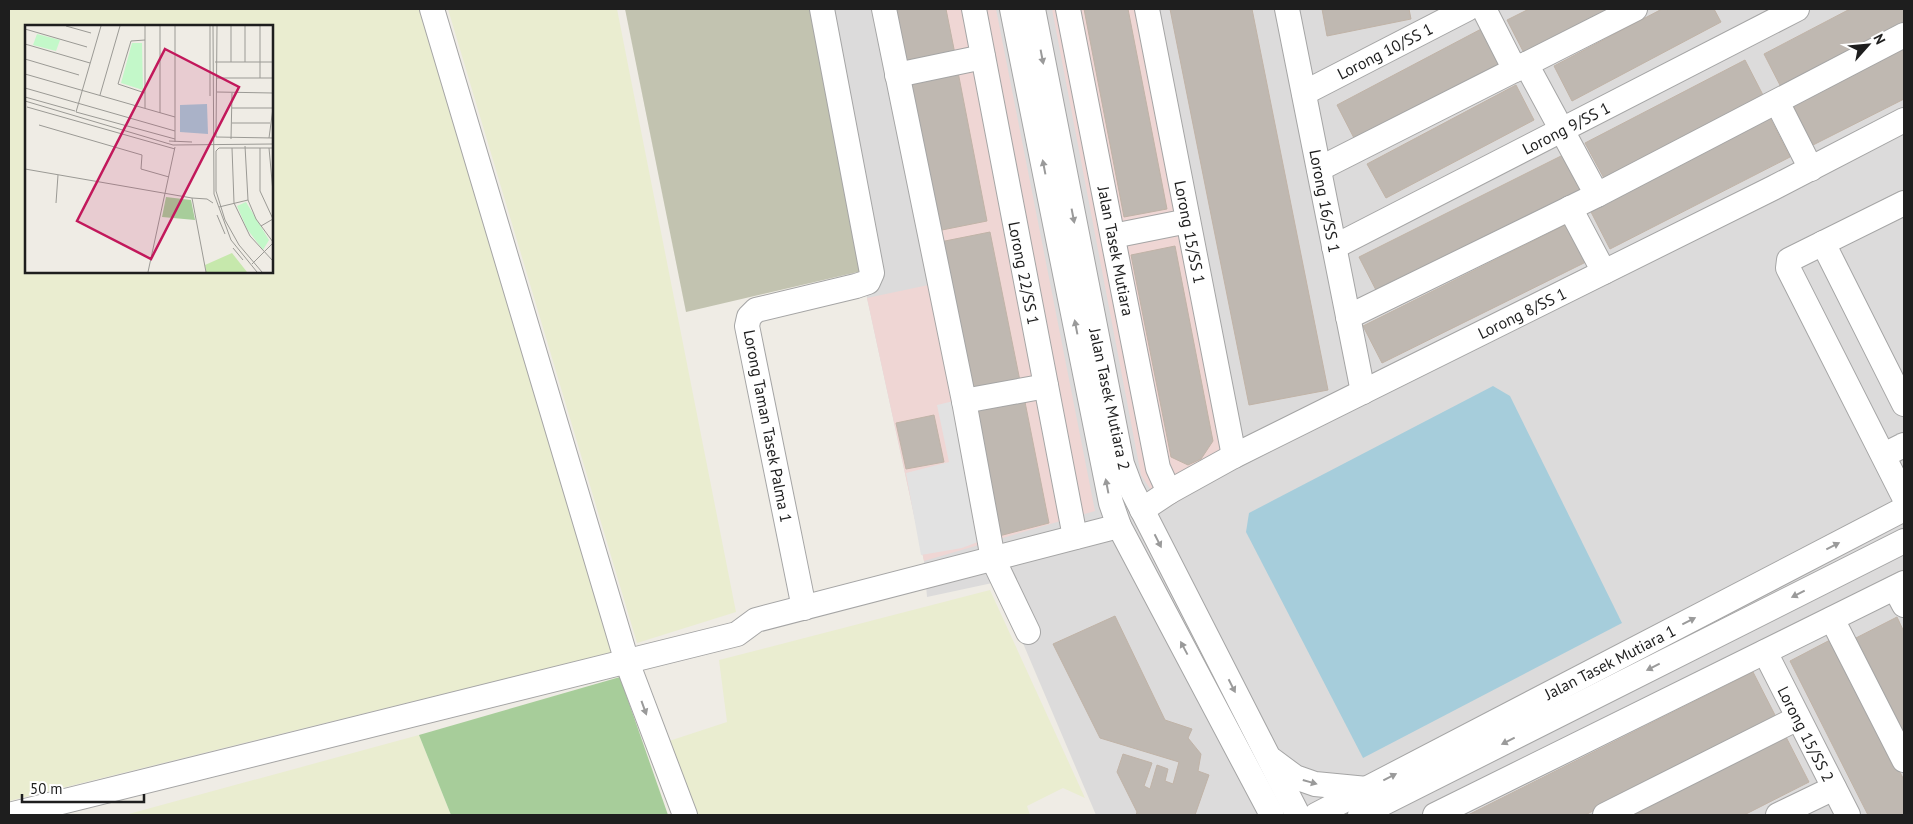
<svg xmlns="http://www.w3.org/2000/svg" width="1913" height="824" font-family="'PT Sans',sans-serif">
	<rect width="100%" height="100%" fill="#efece5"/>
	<polygon fill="#dcdbdb" points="812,9 1904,9 1904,815 1096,815 997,582 927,597 924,561 867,298"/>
	<g fill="#efd6d4">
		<polygon points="880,9 996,9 1095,511 924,561 867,298 933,284"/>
		<polygon points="1052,9 1137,9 1229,471 1164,510 1141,475"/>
	</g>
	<polygon fill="#c2c3b0" points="625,9 812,9 862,271 686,312"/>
	<g fill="#eaedd0" fill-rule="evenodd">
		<path d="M9 9H419L613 652 9 801ZM26 26H271V271H26Z"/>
		<polygon points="448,9 617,9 736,612 637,643"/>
		<polygon points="990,590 1085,798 1063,788 1027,806 1030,815 698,815 666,742 727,722 719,660"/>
		<polygon points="419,735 451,815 125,815"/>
	</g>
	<polygon fill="#a7cd9a" points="620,677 668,815 451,815 419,735"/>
	<polygon fill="#e2e2e2" points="958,400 983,540 962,548 921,555 906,473 949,462 937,405"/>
	<polygon fill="#a6cddb" points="1493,386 1510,396 1622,623 1363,758 1246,532 1249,513"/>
	<g fill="#bfb8b1" stroke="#c0b3a7">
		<polygon points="894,9 946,9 955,54 905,64"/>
		<polygon points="1084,9 1128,9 1167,209 1124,217"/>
		<polygon points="1170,9 1252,9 1328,390 1249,405"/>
		<polygon points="1322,9 1409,9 1411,19 1327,36"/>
		<polygon points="1529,9 1613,9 1525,55 1507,20"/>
		<polygon points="1662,9 1714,9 1721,22 1572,101 1554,66"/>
		<polygon points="1850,9 1904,9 1904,28 1783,91 1764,54"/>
		<polygon points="1485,27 1504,62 1355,140 1337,105"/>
		<polygon points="1904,49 1904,99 1813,145 1793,106"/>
		<polygon points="1745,60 1764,97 1605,180 1585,143"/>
		<polygon points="958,72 987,221 937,231 908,82"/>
		<polygon points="1516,85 1534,120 1386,198 1367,164"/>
		<polygon points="1770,118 1790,157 1610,249 1590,210"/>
		<polygon points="1567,153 1585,191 1378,294 1359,257"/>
		<polygon points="1571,222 1590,260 1382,363 1363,326"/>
		<polygon points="990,232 1020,381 970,391 940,242"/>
		<polygon points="1175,246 1213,441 1201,459 1188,465 1171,457 1131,255"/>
		<polygon points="1024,397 1049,523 999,536 973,406"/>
		<polygon points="934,415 944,462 906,469 896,423"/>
		<polygon points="1115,616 1165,720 1192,729 1188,738 1201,754 1198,771 1209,775 1195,815 1136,815 1137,812 1117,772 1123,754 1152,763 1144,786 1150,789 1157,765 1168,769 1165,781 1173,784 1179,762 1100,738 1053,644"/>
		<polygon points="1897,617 1904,632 1904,737 1854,639"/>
		<polygon points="1832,639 1904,780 1904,815 1868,815 1790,661"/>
		<polygon points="1753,672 1777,719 1585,815 1468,815"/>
		<polygon points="1785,735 1809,782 1744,815 1626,815"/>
	</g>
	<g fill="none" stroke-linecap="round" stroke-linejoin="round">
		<g stroke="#a5a5a5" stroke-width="26">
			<g id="minor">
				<polyline points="432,9 627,662 685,815"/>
				<polyline points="884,9 964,401 993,559 1028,632"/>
				<polyline points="974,9 1075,537"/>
				<polyline points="1012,9 1111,503 1119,526 1272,815"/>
				<polyline points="1033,9 1122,464 1131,488 1298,815"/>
				<polyline points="1068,9 1158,468 1169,492"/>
				<polyline points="1147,9 1234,456"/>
				<polyline points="1287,9 1363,392"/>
				<polyline points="1484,9 1515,70"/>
				<polyline points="1526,64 1597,195"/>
				<polyline points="897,75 983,57"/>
				<polyline points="1304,93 1467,9"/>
				<polyline points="1777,102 1811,169"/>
				<polyline points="1319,169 1635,9"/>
				<polyline points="1904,203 1789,260 1788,268 1904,497"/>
				<polyline points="1570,208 1604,272"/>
				<polyline points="1113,236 1188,221"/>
				<polyline points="1823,243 1904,404"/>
				<polyline points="1334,247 1797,9"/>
				<polyline points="1348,317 1597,195 1904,35"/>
				<polyline points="964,401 1046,386"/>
				<polyline points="1884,455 1904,445"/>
				<polyline points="1142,510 1169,492 1234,456 1773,188 1904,120"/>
				<polyline points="1895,588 1904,605"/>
				<polyline points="804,608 747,326 749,317 756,310 856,286 868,282 872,273 822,9"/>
				<polyline points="1832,619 1904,760"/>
				<polyline points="1765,652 1848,815"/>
				<polyline points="1272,760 1295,777 1315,784 1367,789"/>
				<polyline points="9,815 737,634 756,620 1119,526"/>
				<polyline points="1316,815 1904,509"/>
				<polyline points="1360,815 1904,541"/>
				<polyline points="1435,815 1904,583"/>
				<polyline points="1605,815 1798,718"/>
				<polyline points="1778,815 1834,788"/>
			</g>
		</g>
		<use href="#minor" stroke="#fff" stroke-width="24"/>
	</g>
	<defs><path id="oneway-solid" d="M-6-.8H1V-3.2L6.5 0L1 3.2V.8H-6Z" transform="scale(1.25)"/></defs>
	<g fill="#9a9a9a">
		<use href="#oneway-solid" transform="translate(1042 57) rotate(79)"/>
		<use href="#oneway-solid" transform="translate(1044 167) rotate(-101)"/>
		<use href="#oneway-solid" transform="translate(1073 216) rotate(79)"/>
		<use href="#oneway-solid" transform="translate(1076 327) rotate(-101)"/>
		<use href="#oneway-solid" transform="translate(1107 486) rotate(-101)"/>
		<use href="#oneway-solid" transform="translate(1158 541) rotate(63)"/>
		<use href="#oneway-solid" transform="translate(1833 546) rotate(-27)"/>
		<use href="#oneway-solid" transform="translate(1798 594) rotate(153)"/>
		<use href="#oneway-solid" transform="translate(1689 621) rotate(-27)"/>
		<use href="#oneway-solid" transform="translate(1184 648) rotate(-118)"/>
		<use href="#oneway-solid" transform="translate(1653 667) rotate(153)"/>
		<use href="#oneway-solid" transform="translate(1232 686) rotate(63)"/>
		<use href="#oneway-solid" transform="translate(644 708) rotate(70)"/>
		<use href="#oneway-solid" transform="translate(1508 741) rotate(153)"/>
		<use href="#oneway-solid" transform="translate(1390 777) rotate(-27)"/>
		<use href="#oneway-solid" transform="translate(1310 782) rotate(16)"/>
	</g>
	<g text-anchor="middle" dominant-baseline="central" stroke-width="4" stroke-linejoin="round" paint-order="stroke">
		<g font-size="16" fill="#1e1e1e" stroke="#fff">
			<text transform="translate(1385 51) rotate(-27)">Lorong 10/SS 1</text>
			<text transform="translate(1566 128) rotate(-27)">Lorong 9/SS 1</text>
			<text transform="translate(1325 201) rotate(79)">Lorong 16/SS 1</text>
			<text transform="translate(1190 232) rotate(79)">Lorong 15/SS 1</text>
			<text transform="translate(1116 251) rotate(79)">Jalan Tasek Mutiara</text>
			<text transform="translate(1024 273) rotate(79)">Lorong 22/SS 1</text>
			<text transform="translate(1522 313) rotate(-26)">Lorong 8/SS 1</text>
			<text transform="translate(1110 399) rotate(78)">Jalan Tasek Mutiara 2</text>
			<text transform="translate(768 426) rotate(79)">Lorong Taman Tasek Palma 1</text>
			<text transform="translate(1610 662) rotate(-27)">Jalan Tasek Mutiara 1</text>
			<text transform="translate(1806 734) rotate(63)">Lorong 15/SS 2</text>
		</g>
	</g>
	<g transform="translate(25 25)">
		<rect width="248" height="248" fill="#efece5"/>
		<path d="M207 228 222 247H181L180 240Z" fill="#c6e8ac"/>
		<path d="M141 172 166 175 170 195 137 192Z" fill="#a7cd9a"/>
		<path d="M12 9 35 15 31 26 8 20ZM107 18H117L118 65 96 58ZM221 177 244 215 238 225 222 204 212 181Z" fill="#c3f8c9"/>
		<path d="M182 79 183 109 155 107V80Z" fill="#a6cddb"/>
		<path fill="none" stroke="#9b9a95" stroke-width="1" d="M41 1 66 8M120 1V83M135 1V88M150 1V117M185 1V71M188 1 189 169 206 215 232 247M192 1 191 112 248 113M235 1V53M0 4 62 22M120 15 106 16 93 59 120 68M0 19 65 38M0 34 54 50M190 37H248M206 37V1M220 37V1M0 49 150 92M192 53H248M0 63 150 106M192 67 248 68M75 70 95 1M0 72 50 86M0 76 148 120 248 119M2 82 150 124M207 83H248M51 87 150 114M51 87 76 1M207 98H245M14 100 117 130 116 144 144 152M244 113 248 83M206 114 207 68M144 116 167 117M220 121 223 175 231 194 248 217M207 123 209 178 225 211 248 236M235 123V166L248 194 236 201M244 123 248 167M0 144 167 173 181 247M167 173 182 174 188 178M31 178 33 150M194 182 223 175M192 190 200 209M208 223 218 235M227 239 248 218M123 247 150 122M237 247 214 220 200 195 191 166V126L194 123H248"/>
		<path fill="#c2185b" fill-opacity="0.15" stroke="#c2185b" stroke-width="2.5" d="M140 24 214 62 126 234 52 196Z"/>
		<rect width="248" height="248" fill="none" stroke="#1e1e1e" stroke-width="2.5"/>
	</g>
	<rect width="1913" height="824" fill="none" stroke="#1e1e1e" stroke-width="20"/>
	<g transform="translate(1868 45) rotate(63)" stroke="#ffffff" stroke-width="4" paint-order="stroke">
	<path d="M0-4L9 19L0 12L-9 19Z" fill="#1e1e1e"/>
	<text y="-8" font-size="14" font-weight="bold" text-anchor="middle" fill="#1e1e1e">N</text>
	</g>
	<path d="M22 794v8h122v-8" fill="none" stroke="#1e1e1e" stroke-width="2.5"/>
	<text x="30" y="794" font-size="15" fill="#1e1e1e" stroke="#ffffff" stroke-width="4" paint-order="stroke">50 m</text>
</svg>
